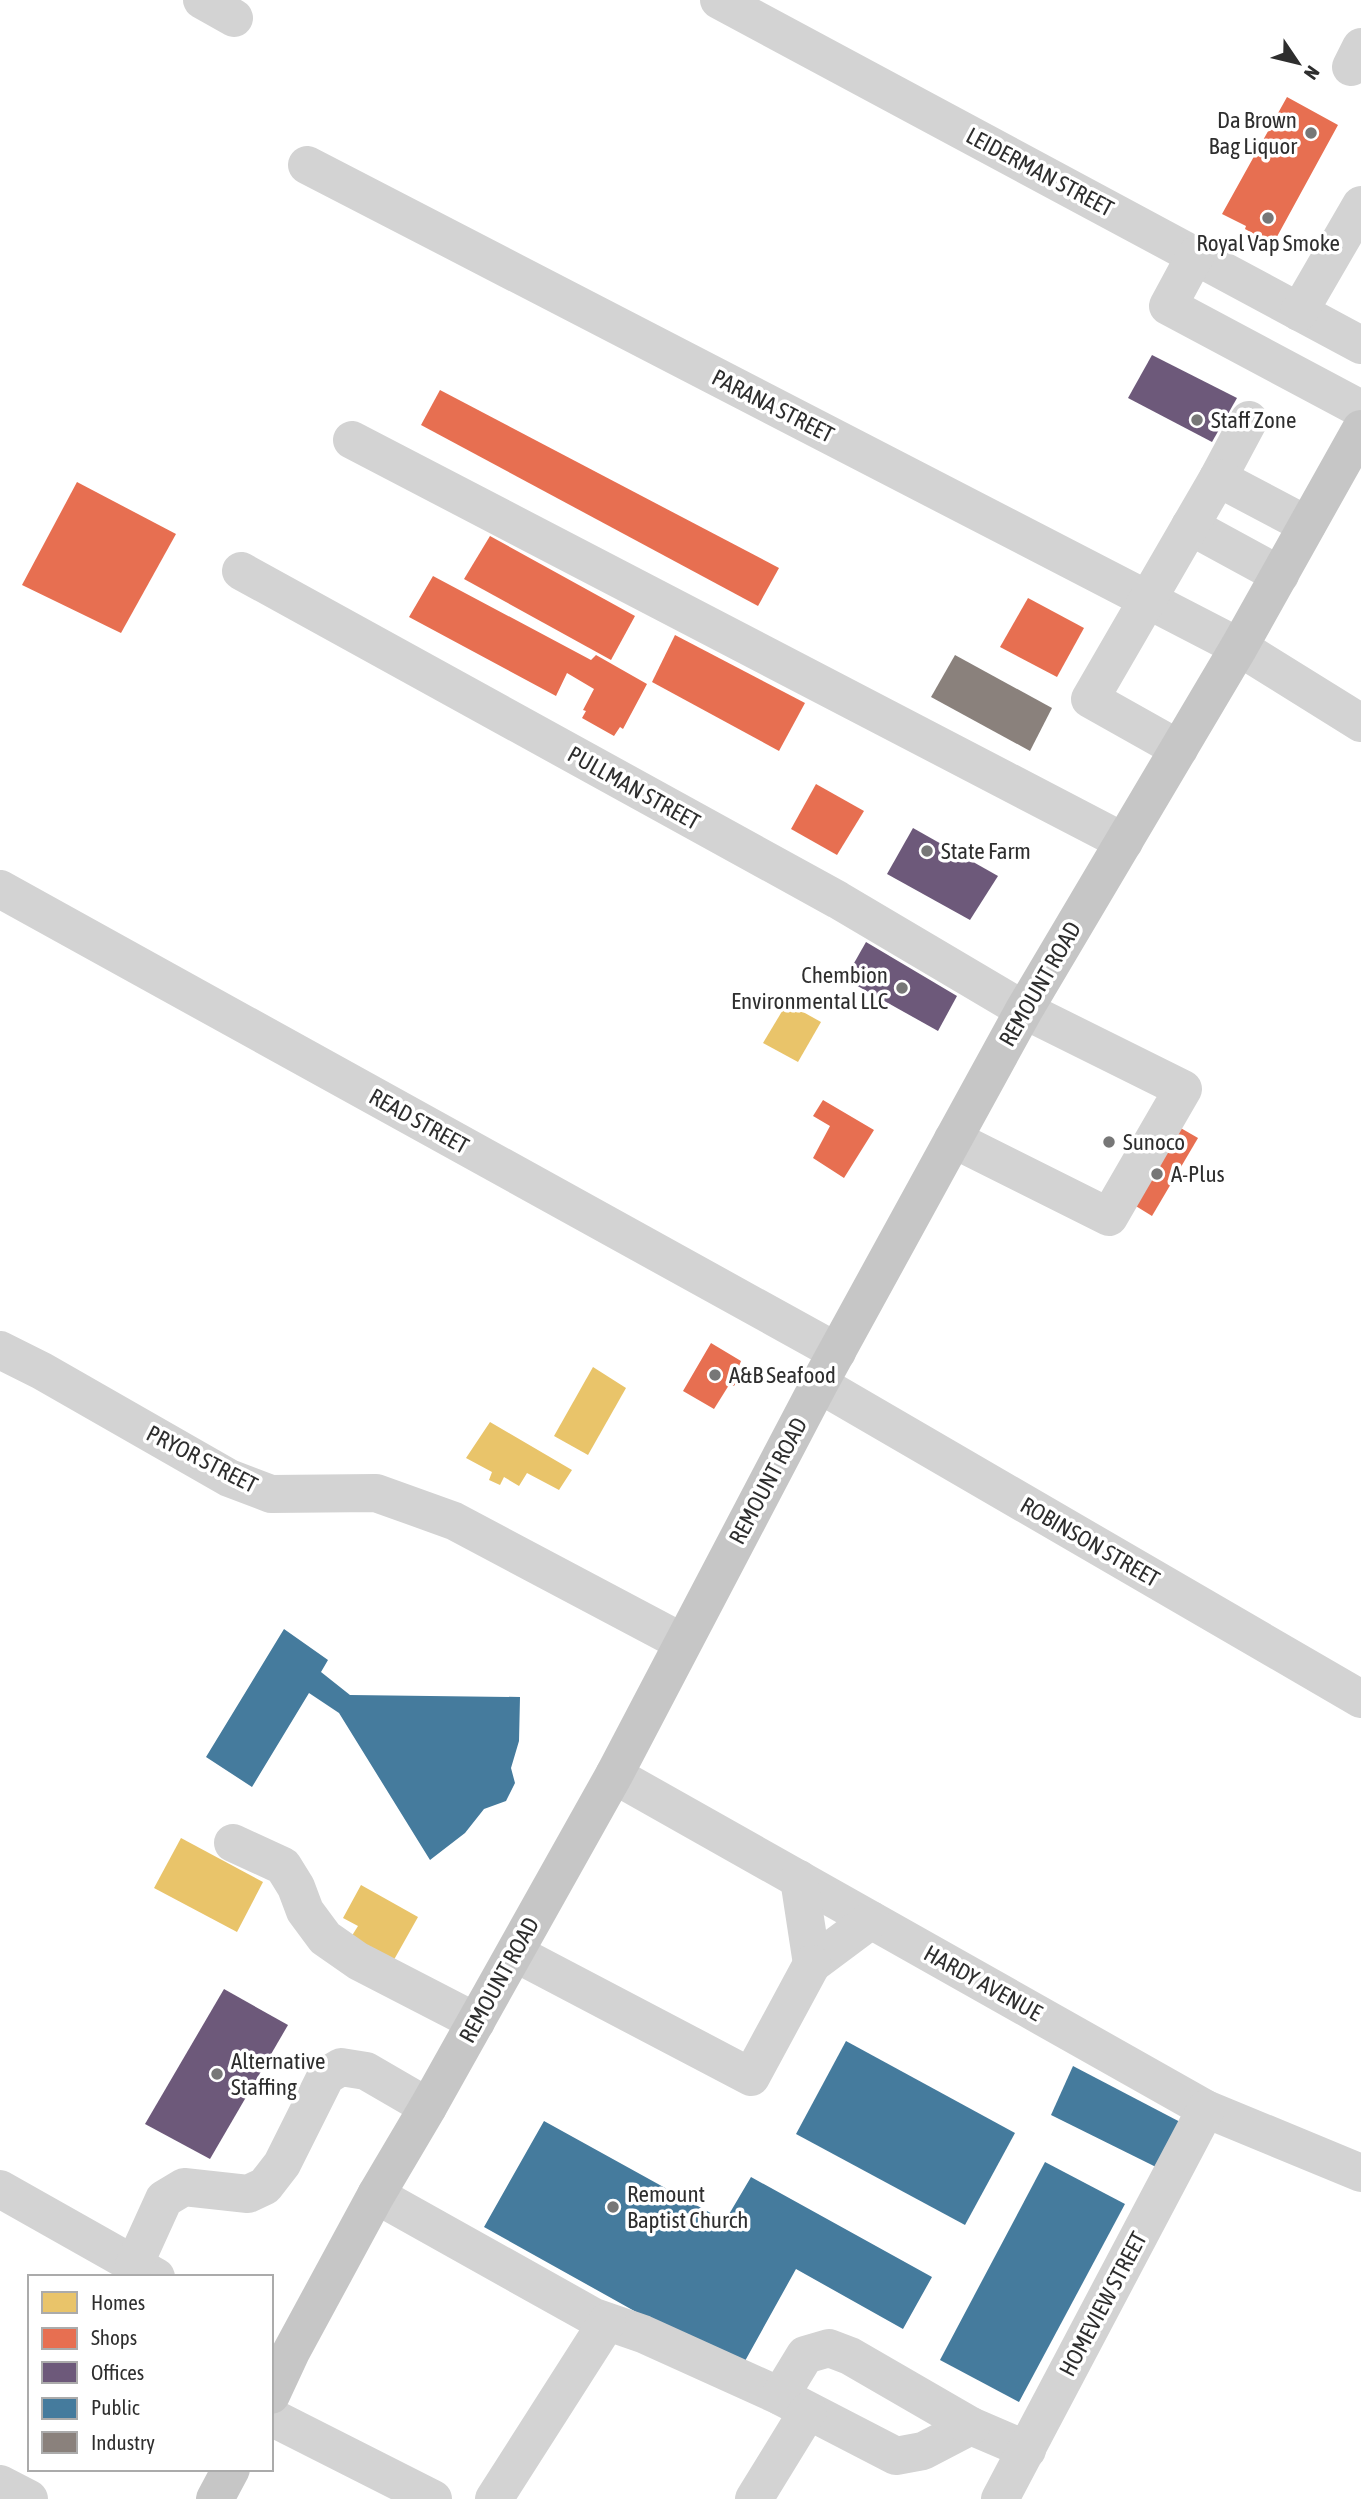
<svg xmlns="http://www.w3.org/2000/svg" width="1361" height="2499" font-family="'Asap Condensed',sans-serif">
	<rect width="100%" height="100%" fill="#fff"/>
	<g fill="#e9c46a">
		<polygon points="787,1003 821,1022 798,1062 763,1043"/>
		<polygon points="593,1367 626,1388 588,1455 554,1436"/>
		<polygon points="490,1422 572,1470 559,1490 527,1473 519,1486 504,1477 500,1485 489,1480 492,1472 466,1458"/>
		<polygon points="181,1838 263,1882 237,1932 154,1888"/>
		<polygon points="361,1885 418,1917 391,1965 348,1942 358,1926 343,1918"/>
	</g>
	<g fill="#e76f51">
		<polygon points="1287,97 1338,125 1273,244 1245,229 1246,226 1222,214"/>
		<polygon points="440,390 779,568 758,606 421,425"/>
		<polygon points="77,482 176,534 121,633 22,585"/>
		<polygon points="490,536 635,616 611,660 464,579"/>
		<polygon points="433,576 591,660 596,655 647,684 623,729 620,727 614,736 582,718 586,711 583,710 594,689 567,673 556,696 409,617"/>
		<polygon points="1028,598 1084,628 1057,677 1000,647"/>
		<polygon points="675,635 805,703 779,751 652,682"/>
		<polygon points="816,784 864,811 837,855 791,829"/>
		<polygon points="823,1100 874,1130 844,1178 813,1158 830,1126 813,1116"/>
		<polygon points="1172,1123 1198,1138 1152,1216 1126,1200"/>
		<polygon points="711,1343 741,1361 736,1374 740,1376 734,1386 729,1385 714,1409 683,1391"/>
	</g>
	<g fill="#6d597a">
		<polygon points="1152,355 1237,398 1212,442 1128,398"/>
		<polygon points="913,828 998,876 970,920 887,874"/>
		<polygon points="866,942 957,996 938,1031 845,979"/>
		<polygon points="224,1989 288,2025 210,2159 145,2124"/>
	</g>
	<g fill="#457b9d">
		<polygon points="284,1629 328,1660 321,1672 350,1695 520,1697 519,1741 511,1768 515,1783 506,1801 484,1809 465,1833 430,1860 339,1713 309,1693 252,1787 206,1757"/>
		<polygon points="846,2041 1015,2133 965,2225 796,2134"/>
		<polygon points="1073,2066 1184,2124 1158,2168 1051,2115"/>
		<polygon points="544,2121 725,2221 751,2177 932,2277 903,2329 796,2269 740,2370 484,2227"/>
		<polygon points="1045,2162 1125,2204 1019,2402 940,2360"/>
	</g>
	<polygon fill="#8a817c" points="955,655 1052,708 1030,751 931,697"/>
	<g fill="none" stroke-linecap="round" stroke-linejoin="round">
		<g stroke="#d3d3d3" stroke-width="38">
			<polyline points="202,0 234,18"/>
			<polyline points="719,0 1361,345"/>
			<polyline points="1351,67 1361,47"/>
			<polyline points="307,165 1239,647 1361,723"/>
			<polyline points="1195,256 1168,306 1361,409"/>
			<polyline points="1299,312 1361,205"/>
			<polyline points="352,440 1124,842"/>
			<polyline points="1218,478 1249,420"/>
			<polyline points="1190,526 1280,575"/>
			<polyline points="241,571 838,900 1024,1010 1183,1089 1109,1217 953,1139"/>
			<polyline points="1179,749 1090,699 1218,478 1307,525"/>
			<polyline points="0,889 837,1352"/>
			<polyline points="0,1350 42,1371 229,1478 271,1494 376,1493 454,1521 682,1642"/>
			<polyline points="819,1384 1361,1699"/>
			<polyline points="614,1775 1206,2109 1361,2173"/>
			<polyline points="233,1843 283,1866 296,1887 305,1911 325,1938 358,1961 476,2022"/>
			<polyline points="799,1879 812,1964 871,1920"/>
			<polyline points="515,1953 751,2077 812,1964"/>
			<polyline points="0,2189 156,2277"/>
			<polyline points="376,2195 594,2317 643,2334 780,2396 896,2456 923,2451 971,2426 1027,2450"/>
			<polyline points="134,2265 164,2199 184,2187 248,2194 265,2186 282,2164 326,2076 341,2067 366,2071 428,2107"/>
			<polyline points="780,2396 805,2355 829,2348 850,2356 971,2426"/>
			<polyline points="271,2417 433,2499"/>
			<polyline points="0,2484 29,2499"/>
			<polyline points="494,2499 607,2322"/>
			<polyline points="754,2499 808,2411"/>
			<polyline points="1000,2499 1206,2109"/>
		</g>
		<g stroke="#c6c6c6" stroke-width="38">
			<polyline points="271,2395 291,2352 376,2195 428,2107 614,1775 819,1384 1024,1010 1239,647 1361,429"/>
			<polyline points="215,2499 231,2469"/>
		</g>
	</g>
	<g fill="#777" stroke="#fff" stroke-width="2.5">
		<circle cx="1311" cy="133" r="7"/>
		<circle cx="1268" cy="218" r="7"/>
		<circle cx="1197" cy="420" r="7"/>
		<circle cx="927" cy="851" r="7"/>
		<circle cx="902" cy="988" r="7"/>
		<circle cx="1109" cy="1142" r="7"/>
		<circle cx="1157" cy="1174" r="7"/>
		<circle cx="715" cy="1375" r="7"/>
		<circle cx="217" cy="2074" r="7"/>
		<circle cx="613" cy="2207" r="7"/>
	</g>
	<g text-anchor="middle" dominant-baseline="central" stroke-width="7" stroke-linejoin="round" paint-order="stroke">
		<g font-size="23" fill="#2e2e2e" stroke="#fff" text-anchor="start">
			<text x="1297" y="120" text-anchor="end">Da Brown<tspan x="1297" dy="26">Bag Liquor</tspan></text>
			<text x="1268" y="243" text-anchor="middle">Royal Vap Smoke</text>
			<text x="1211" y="420">Staff Zone</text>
			<text x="941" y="851">State Farm</text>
			<text x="888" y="975" text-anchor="end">Chembion<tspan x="888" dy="26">Environmental LLC</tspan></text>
			<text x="1123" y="1142">Sunoco</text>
			<text x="1171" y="1174">A-Plus</text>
			<text x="729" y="1375">A&amp;B Seafood</text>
			<text x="231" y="2061">Alternative<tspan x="231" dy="26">Staffing</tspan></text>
			<text x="627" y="2194">Remount<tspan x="627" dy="26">Baptist Church</tspan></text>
		</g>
		<g font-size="23" fill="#2e2e2e" stroke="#fff">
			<text transform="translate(1040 172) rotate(28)">LEIDERMAN STREET</text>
			<text transform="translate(773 406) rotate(27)">PARANA STREET</text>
			<text transform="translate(634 788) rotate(29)">PULLMAN STREET</text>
			<text transform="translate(1040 984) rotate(-60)">REMOUNT ROAD</text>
			<text transform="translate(419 1121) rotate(29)">READ STREET</text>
			<text transform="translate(202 1459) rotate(27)">PRYOR STREET</text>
			<text transform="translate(768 1481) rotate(-62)">REMOUNT ROAD</text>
			<text transform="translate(1090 1542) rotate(30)">ROBINSON STREET</text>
			<text transform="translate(499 1980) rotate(-61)">REMOUNT ROAD</text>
			<text transform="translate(983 1983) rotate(29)">HARDY AVENUE</text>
			<text transform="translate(1103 2304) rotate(-62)">HOMEVIEW STREET</text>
		</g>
	</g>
	<rect x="28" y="2275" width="245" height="196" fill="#ffffff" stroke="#ababab" stroke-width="2"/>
	<rect x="42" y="2292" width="35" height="21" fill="#e9c46a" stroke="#ababab" stroke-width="2"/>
	<text x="91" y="2310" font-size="21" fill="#2e2e2e">Homes</text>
	<rect x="42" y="2328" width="35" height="21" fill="#e76f51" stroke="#ababab" stroke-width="2"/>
	<text x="91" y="2345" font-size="21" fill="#2e2e2e">Shops</text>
	<rect x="42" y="2362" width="35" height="21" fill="#6d597a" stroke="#ababab" stroke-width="2"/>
	<text x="91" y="2380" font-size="21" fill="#2e2e2e">Offices</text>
	<rect x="42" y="2398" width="35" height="21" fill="#457b9d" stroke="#ababab" stroke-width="2"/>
	<text x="91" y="2415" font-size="21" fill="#2e2e2e">Public</text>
	<rect x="42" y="2432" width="35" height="21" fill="#8a817c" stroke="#ababab" stroke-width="2"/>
	<text x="91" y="2450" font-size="21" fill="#2e2e2e">Industry</text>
	<g transform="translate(1298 63) rotate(125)" stroke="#ffffff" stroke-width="5" paint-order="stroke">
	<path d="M0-5L12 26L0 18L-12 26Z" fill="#2e2e2e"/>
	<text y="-10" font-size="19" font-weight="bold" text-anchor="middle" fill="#2e2e2e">N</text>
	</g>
</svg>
